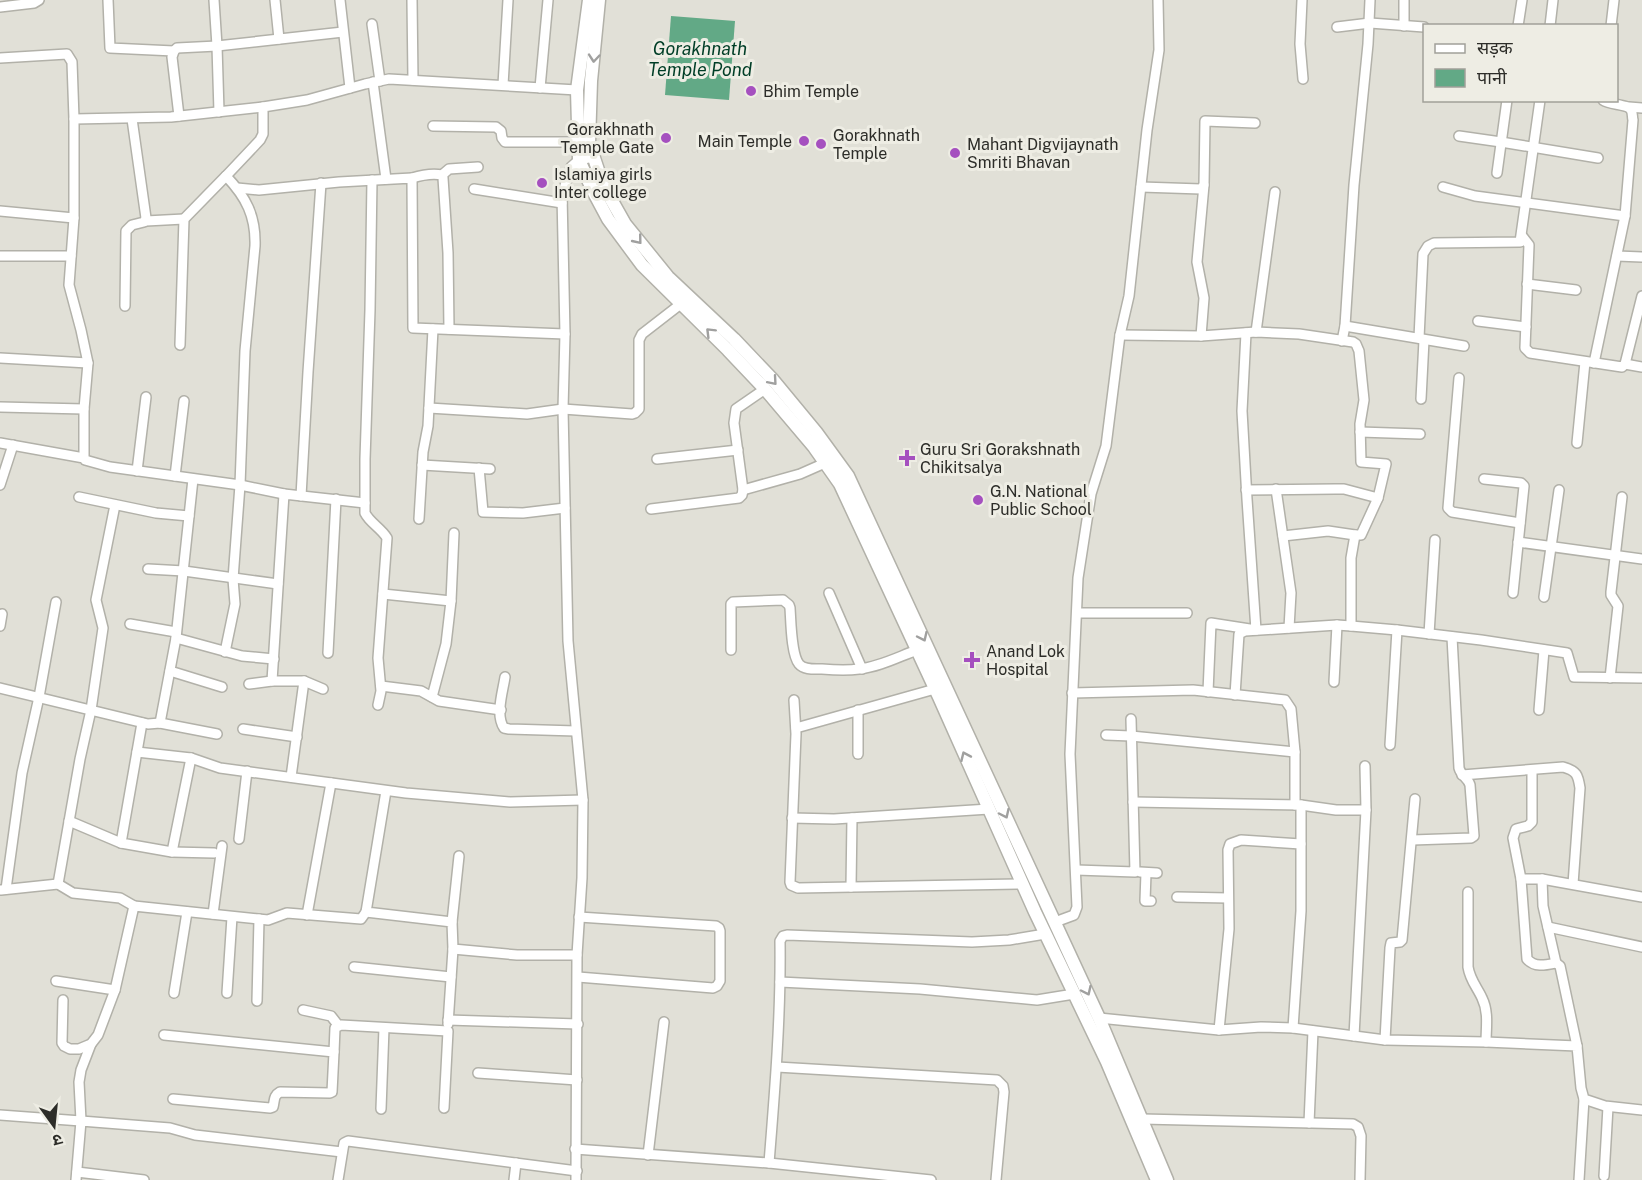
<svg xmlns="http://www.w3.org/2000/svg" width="1642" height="1180" font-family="'Public Sans','Noto Sans Devanagari',sans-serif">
	<rect width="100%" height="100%" fill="#e1e0d7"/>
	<polygon fill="#62a986" points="671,16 735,21 729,100 665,95"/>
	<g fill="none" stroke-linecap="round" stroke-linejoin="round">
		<g stroke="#b2b1a9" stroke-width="12">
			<g id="minor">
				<polyline points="108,0 110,48 174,51"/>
				<polyline points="214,0 217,46 219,112"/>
				<polyline points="275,0 279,39"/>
				<polyline points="340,0 350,88"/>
				<polyline points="412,0 413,80"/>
				<polyline points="1302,0 1300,44 1303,79"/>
				<polyline points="0,7 34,3 39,0"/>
				<polyline points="372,24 380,81"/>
				<polyline points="1404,26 1404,0"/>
				<polyline points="1518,26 1522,0"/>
				<polyline points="1550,26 1553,0"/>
				<polyline points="1611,26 1614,0"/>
				<polyline points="1337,27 1370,23 1424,27"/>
				<polyline points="0,58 67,54 72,62 74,119 74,218 69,285 81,330 88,363 84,409 84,458"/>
				<polyline points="373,82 386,179"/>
				<polyline points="503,85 508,0"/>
				<polyline points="540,88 548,0"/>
				<polyline points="1629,107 1642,108"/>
				<polyline points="179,116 172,57 174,51 177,48 217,46 343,32"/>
				<polyline points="74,119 171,117 263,107"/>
				<polyline points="433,126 496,127 501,131 502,138 505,142 579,142"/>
				<polyline points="1459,136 1501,142 1598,158"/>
				<polyline points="1497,173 1507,100"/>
				<polyline points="442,175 449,169 478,167"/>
				<path d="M412 178C422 175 432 173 442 175L443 178 448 253 449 329"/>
				<path d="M372 180 370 310 365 459V513C370 523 381 528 387 538L378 658 381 691 378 705"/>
				<polyline points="1141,187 1201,189 1204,185 1205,121 1255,123"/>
				<polyline points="1443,187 1475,196 1625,216"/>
				<polyline points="237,188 259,190 339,182 412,178 413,328 565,334"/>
				<polyline points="474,189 562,203"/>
				<polyline points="0,211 74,218"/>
				<polyline points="146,221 184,219"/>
				<polyline points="1522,236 1529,245 1525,348 1530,353 1622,367 1625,364 1642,296"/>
				<polyline points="0,256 71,256"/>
				<polyline points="1617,256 1642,257"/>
				<polyline points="1527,284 1576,290"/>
				<polyline points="125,306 126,231 132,225 144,222 146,218 132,119"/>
				<polyline points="1478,321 1526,327"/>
				<polyline points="1345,326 1464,346"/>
				<polyline points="1256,332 1275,192"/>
				<polyline points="1120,335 1201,336 1256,332 1299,334 1353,342 1356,344 1359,351 1364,400 1360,424 1361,462 1386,464 1378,498 1361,535 1355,535 1328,531 1283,536"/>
				<polyline points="1201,336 1204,298 1197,262 1204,185"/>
				<polyline points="1419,338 1423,254 1428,246 1434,243 1520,242 1540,100"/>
				<polyline points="1342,341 1345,326 1354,185 1368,44 1370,0"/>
				<polyline points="180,345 184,219 226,176"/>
				<polyline points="0,358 88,363"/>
				<path d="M1594 363 1625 216 1633 120C1632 117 1633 113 1631 110 1628 104 1610 105 1603 100"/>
				<polyline points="1625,364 1642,367"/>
				<polyline points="1459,378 1448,508 1452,512 1520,523"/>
				<polyline points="1421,399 1424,340"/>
				<polyline points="0,407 84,409"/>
				<polyline points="429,408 527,414 563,409 632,414 635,413 639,409 639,340 642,334 682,303"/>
				<polyline points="1360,432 1420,434"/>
				<path d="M0 443 84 458 85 460 110 467 240 485 245 351 255 246C256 216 246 197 226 176L260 140 263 134V107L307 100 365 84 389 79 577 90"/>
				<polyline points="1577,443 1585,362"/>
				<polyline points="657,459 738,450"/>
				<polyline points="422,465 490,469"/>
				<polyline points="479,468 483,512 523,513 565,508"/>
				<polyline points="137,471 146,397"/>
				<polyline points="175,476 184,401"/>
				<polyline points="1484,479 1521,483 1524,486 1513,593"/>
				<polyline points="0,485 13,445"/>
				<polyline points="1276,489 1291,593 1289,628"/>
				<polyline points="743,490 800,474 825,463"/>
				<polyline points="1246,490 1335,489 1344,489 1378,498"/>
				<polyline points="301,496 308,372 321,183"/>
				<polyline points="79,497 156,513 189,516"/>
				<polyline points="651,509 739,498 742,495 743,490 734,423 736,409 765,389"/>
				<polyline points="419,519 423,452 428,426 433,329"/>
				<polyline points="1518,542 1642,559"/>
				<polyline points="148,569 184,571 278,584"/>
				<polyline points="829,593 862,669"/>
				<polyline points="383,594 451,601"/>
				<polyline points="1544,597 1559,490"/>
				<polyline points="1077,613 1187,613"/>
				<polyline points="130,624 176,632"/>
				<polyline points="0,626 2,614"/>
				<polyline points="1351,626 1351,558 1355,535"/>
				<polyline points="1429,634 1435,540"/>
				<polyline points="176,638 242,656 274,659"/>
				<path d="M731 650V604L733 602 783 600 789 605 790 608C791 621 791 654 799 664 804 670 814 669 821 669 834 670 846 671 859 669 879 667 898 657 917 650"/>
				<polyline points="225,652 235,604 233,579 240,485 284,494"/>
				<polyline points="328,653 336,499"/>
				<polyline points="170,671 222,687"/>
				<path d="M505 677C503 691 495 715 504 728L509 729 576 731"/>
				<polyline points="1610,678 1618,606 1611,595 1611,592 1622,497"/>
				<polyline points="272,681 284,494 365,503"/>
				<polyline points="1334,682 1337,625"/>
				<polyline points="249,684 272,681 304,681 323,689"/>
				<polyline points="381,686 421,691 439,701 501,710"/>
				<polyline points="0,688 148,724 160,723 217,734"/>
				<polyline points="1208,692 1211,623 1256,630 1247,499 1242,411 1246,333"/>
				<polyline points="1072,693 1193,690 1285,700 1291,709 1295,752 1295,805"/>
				<polyline points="1235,695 1239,634 1245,631 1337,625 1351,626 1397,630 1481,640 1567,653 1574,677 1642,678"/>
				<polyline points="432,697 446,644 451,601 454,533"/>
				<polyline points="794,700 796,734 790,882 791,885 798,888 1022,884"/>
				<polyline points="1539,710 1544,650"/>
				<polyline points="142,723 121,843 172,852 191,758"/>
				<polyline points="160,723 176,638 193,479"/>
				<polyline points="796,728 935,689"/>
				<polyline points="243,729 297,737"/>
				<polyline points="1106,735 1131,736 1295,752"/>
				<polyline points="1390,745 1397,630"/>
				<polyline points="137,752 191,758 220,768 406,793 510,802 583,800"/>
				<polyline points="858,754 858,710"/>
				<path d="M1532 770V822L1528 826 1516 829 1513 838 1521 879 1527 959C1535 968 1546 965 1556 963L1560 966 1577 1046"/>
				<path d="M1462 775 1563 767C1577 771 1578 775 1580 788L1573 884"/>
				<polyline points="291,777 304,681"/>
				<polyline points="386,791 366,912 452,922 453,949 517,955 577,955"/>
				<polyline points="1133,802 1301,805 1336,810 1366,810 1365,766"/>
				<polyline points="792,818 834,819 989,809"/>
				<polyline points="69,821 121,843"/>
				<polyline points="239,839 247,771"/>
				<path d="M1412 840 1471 838 1474 836 1470 785C1468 778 1461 776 1459 768L1452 637"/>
				<polyline points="172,852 214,853"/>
				<polyline points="1076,870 1135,872 1131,719"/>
				<polyline points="1140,872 1157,873"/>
				<polyline points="1146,873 1145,901 1151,901"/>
				<polyline points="1521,879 1542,879 1642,897"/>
				<polyline points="1542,879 1543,906 1556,963"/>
				<polyline points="58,884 80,759 91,710 103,628 96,600 115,505"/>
				<polyline points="851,887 852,818"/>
				<polyline points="6,889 22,773 39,697 56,602"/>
				<polyline points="1,890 58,884 73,893 120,898 134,906"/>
				<path d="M1468 892V967C1470 980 1477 987 1482 998 1489 1012 1486 1028 1486 1042"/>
				<polyline points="1177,897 1228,898"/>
				<polyline points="213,914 222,846"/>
				<polyline points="307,915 331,783"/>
				<polyline points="452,922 459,856"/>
				<polyline points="1055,922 1074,915 1077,907 1070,754 1078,578 1091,494 1106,446 1120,335 1129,296 1147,130 1159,50 1158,0"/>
				<polyline points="1548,927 1642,947"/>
				<polyline points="354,967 451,977"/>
				<polyline points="578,977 713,988 717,986 720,981 720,931 719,928 716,926 579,917"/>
				<polyline points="56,981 115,990"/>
				<polyline points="780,982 920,989 1037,1000 1074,994"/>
				<polyline points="174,993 187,912"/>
				<polyline points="227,993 232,917"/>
				<polyline points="63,1000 62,1043 64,1046 70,1049 79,1049 91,1044 98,1035 115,990 134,906 268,920 287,913 361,919 366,912"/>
				<polyline points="257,1001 259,919"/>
				<polyline points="303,1010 331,1016 338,1025"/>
				<polyline points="1099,1018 1219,1030 1261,1027 1293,1028 1385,1040 1486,1042 1577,1046 1581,1088 1584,1099 1605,1106 1642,1110"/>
				<polyline points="448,1020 578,1024"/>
				<polyline points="448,1024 453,949"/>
				<polyline points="1293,1028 1301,911 1301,805"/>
				<polyline points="1219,1030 1229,929 1228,850 1230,844 1241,840 1301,844"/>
				<path d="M164 1035 334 1052 332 1092 330 1093 280 1092C273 1096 275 1100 273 1107L270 1108 173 1099"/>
				<polyline points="1354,1036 1366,810"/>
				<polyline points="1385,1040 1390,948 1391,943 1400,942 1402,940 1415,799"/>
				<polyline points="334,1052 335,1028 341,1025 448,1031 444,1108"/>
				<polyline points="777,1067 997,1080 1003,1086 1004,1092 996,1180"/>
				<polyline points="478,1073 577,1080"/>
				<polyline points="381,1109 384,1028"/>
				<polyline points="0,1115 81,1121 79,1082 81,1070 91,1044"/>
				<polyline points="1142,1119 1353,1124 1358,1127 1361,1136 1360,1180"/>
				<polyline points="1309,1123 1313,1031"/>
				<polyline points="575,1149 769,1163 931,1180"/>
				<polyline points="648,1155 664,1022"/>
				<path d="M769 1163C775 1089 781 1015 780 941L783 936 787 935 972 942 1009 940 1045 934"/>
				<polyline points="77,1172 144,1180"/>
				<polyline points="1604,1176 1608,1107"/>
				<polyline points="76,1180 81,1121 170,1128 195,1135 342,1152"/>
				<polyline points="338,1180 344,1143 348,1141 577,1171"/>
				<polyline points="514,1180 516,1163"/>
				<polyline points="576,1180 577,955 582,878 583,800 568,641 563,409 565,334 562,195 571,167 579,160 593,157"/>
				<polyline points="1579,1180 1584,1099"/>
			</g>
		</g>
		<g stroke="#b2b1a9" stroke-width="15">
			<g id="major">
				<polyline points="589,0 577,90 579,160 593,191 608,219 642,265 728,350 765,389 814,447 840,484 939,697 1035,912 1107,1062 1157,1180"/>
				<polyline points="599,0 591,81 589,143 603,185 625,224 668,277 734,339 773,380 816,432 848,476 1099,1018 1167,1180"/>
			</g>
		</g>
		<use href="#minor" stroke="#fff" stroke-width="9"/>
		<use href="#major" stroke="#fff" stroke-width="12"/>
	</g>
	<defs><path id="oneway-chevron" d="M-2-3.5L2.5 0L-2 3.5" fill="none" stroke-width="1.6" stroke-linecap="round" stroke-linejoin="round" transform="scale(1.5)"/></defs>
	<g stroke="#a0a09f">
		<use href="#oneway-chevron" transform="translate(594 58) rotate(95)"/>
		<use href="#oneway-chevron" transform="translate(638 240) rotate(51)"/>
		<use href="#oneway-chevron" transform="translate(710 332) rotate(-135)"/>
		<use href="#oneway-chevron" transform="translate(773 381) rotate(49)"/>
		<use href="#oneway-chevron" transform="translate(923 637) rotate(65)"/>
		<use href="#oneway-chevron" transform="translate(965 756) rotate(-114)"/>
		<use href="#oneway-chevron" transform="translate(1005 814) rotate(65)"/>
		<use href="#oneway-chevron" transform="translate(1087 991) rotate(65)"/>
	</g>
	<g fill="#a550bf" stroke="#eeede4" stroke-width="2">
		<circle cx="751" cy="91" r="6"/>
		<circle cx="666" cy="138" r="6"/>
		<circle cx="804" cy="141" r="6"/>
		<circle cx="821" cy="144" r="6"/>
		<circle cx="955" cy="153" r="6"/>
		<circle cx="542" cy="183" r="6"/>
		<path d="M904 449h6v6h6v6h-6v6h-6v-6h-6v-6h6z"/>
		<circle cx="978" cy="500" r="6"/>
		<path d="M969 651h6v6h6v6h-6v6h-6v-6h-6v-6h6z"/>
	</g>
	<g text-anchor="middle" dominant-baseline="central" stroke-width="6" stroke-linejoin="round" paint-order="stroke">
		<g font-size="16" fill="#2d2d29" stroke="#eeede4" text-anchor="start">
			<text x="763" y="91">Bhim Temple</text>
			<text x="654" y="129" text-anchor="end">Gorakhnath<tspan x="654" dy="18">Temple Gate</tspan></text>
			<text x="833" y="135">Gorakhnath<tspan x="833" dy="18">Temple</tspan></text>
			<text x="792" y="141" text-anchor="end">Main Temple</text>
			<text x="967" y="144">Mahant Digvijaynath<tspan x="967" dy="18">Smriti Bhavan</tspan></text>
			<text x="554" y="174">Islamiya girls<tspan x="554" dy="18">Inter college</tspan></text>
			<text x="920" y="449">Guru Sri Gorakshnath<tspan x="920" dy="18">Chikitsalya</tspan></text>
			<text x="990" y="491">G.N. National<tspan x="990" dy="18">Public School</tspan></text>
			<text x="986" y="651">Anand Lok<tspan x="986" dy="18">Hospital</tspan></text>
		</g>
		<g font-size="18" font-style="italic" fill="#003e27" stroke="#eeede4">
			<text x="700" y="48">Gorakhnath<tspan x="700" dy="21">Temple Pond</tspan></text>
		</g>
	</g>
	<rect x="1423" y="24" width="195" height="78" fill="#eeede4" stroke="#a1a099" stroke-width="1.5"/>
	<rect x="1435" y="44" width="30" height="9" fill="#ffffff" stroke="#a1a099" stroke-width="1.5"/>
	<text x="1477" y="54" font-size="18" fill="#2d2d29">सड़क</text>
	<rect x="1435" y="69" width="30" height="18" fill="#62a986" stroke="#a1a099" stroke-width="1.5"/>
	<text x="1477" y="84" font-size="18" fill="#2d2d29">पानी</text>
	<g transform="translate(54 1126) rotate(165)" stroke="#eeede4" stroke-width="4.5" paint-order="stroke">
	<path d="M0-4.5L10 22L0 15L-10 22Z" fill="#2d2d29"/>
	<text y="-9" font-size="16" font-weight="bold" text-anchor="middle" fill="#2d2d29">उ</text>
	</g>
</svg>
